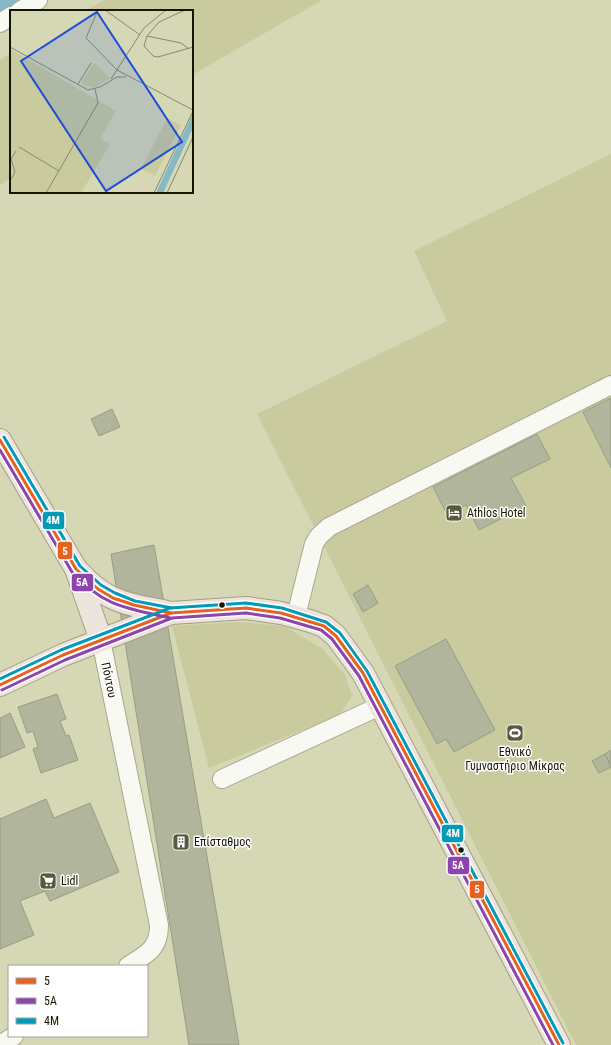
<svg xmlns="http://www.w3.org/2000/svg" width="611" height="1045" font-family="'Roboto Condensed',sans-serif">
	<rect width="100%" height="100%" fill="#d6d7b4"/>
	<g fill="#c9ca9d">
		<polygon points="104,0 322,0 192,75 192,11 85,11"/>
		<polygon points="11,53 11,178 0,185 0,60"/>
		<polygon points="611,154 611,1045 576,1045 257,414 447,321 414,251"/>
		<polygon points="242,622 284,626 323,649 345,675 352,696 342,712 332,718 209,768 172,626"/>
	</g>
	<polygon fill="#87b8c5" points="0,0 20,0 0,13"/>
	<g fill="#b0b59b" stroke="#989e84">
		<polygon points="611,398 611,468 583,412"/>
		<polygon points="112,409 120,427 99,436 91,419"/>
		<polygon points="537,434 550,459 511,478 526,506 479,530 466,505 447,514 433,487"/>
		<polygon points="154,545 239,1045 189,1045 111,554"/>
		<polygon points="368,585 378,603 363,612 353,594"/>
		<polygon points="446,639 495,730 454,752 446,739 437,744 395,666"/>
		<polygon points="57,694 66,719 60,721 66,736 69,735 78,760 41,773 33,749 38,747 33,731 27,733 18,707"/>
		<polygon points="10,713 25,747 0,758 0,718"/>
		<polygon points="611,750 611,765 605,754"/>
		<polygon points="605,754 611,767 599,773 592,761"/>
		<polygon points="46,799 54,818 90,803 119,872 50,901 45,891 20,901 34,935 0,949 0,819"/>
	</g>
	<g fill="none" stroke-linecap="round" stroke-linejoin="round">
		<g stroke="#a7a88c" stroke-width="20">
			<g id="minor">
				<polyline points="20,11 38,0"/>
				<polyline points="0,23 11,16"/>
				<polyline points="296,616 314,544 319,536 329,527 611,385"/>
				<path d="M101 640 159 925C159 949 147 954 128 966"/>
				<polyline points="222,779 380,706"/>
				<polyline points="0,1045 14,1036"/>
			</g>
		</g>
		<g stroke="#a69d86" stroke-width="24">
			<g id="major">
				<polyline points="0,440 76,569 101,640"/>
				<path d="M78 571C88 582 99 592 113 598 131 607 152 608 171 613"/>
				<polyline points="0,685 63,655 171,613 246,608 281,613 310,621 324,626 336,636 363,673 559,1045"/>
			</g>
		</g>
		<use href="#minor" stroke="#f9f9f4" stroke-width="18"/>
		<use href="#major" stroke="#ebe5dd" stroke-width="22"/>
		<g stroke="#fff" stroke-width="6">
			<g id="bus-1">
				<polyline points="0,440 76,569 98,589 113,598 134,605 171,613"/>
				<polyline points="0,685 63,655 171,613 246,608 281,613 324,626 336,636 363,673 559,1045"/>
			</g>
		</g>
		<g stroke="#fff" stroke-width="6">
			<g id="bus-2">
				<path d="M0 450 72 572C104 607 126 608 170 618"/>
				<polyline points="2,690 65,660 172,618 246,613 280,618 321,630 332,639 359,676 553,1045"/>
			</g>
		</g>
		<g stroke="#fff" stroke-width="6">
			<g id="bus-3">
				<polyline points="4,437 80,566 101,585 115,593 135,601 172,608"/>
				<polyline points="0,679 61,650 170,608 246,603 282,608 326,622 340,633 367,671 563,1043"/>
			</g>
		</g>
		<use href="#bus-1" stroke="#e76120" stroke-width="3"/>
		<use href="#bus-2" stroke="#8e44ad" stroke-width="3"/>
		<use href="#bus-3" stroke="#029ab9" stroke-width="3"/>
	</g>
	<defs>
		<g id="hotel-square" transform="scale(0.9)"><rect x="-9" y="-9" width="18" height="18" rx="4" fill="#59593f" stroke="#fff"/><path d="M-6-4.5h1.5V1H6V5H4.5V3h-9V5H-6ZM-4 0a1.8 1.8 0 1 1 3.6 0ZM.5 0V-2.5h3Q6-2.5 6 0Z" fill="#fff"/></g>
		<g id="stadium-square" transform="scale(0.9)"><rect x="-9" y="-9" width="18" height="18" rx="4" fill="#59593f" stroke="#fff"/><path d="M0-5a6.5 5 0 1 0 0 10a6.5 5 0 1 0 0-10ZM-3.5-1.8h7v3.6h-7Z" fill="#fff"/></g>
		<g id="building-square" transform="scale(0.9)"><rect x="-9" y="-9" width="18" height="18" rx="4" fill="#59593f" stroke="#fff"/><path d="M-4-6H4V6H1V3H-1V6H-4ZM-2.5-4.3h1.7v1.8h-1.7ZM.8-4.3h1.7v1.8H.8ZM-2.5-1h1.7V.8h-1.7ZM.8-1h1.7V.8H.8Z" fill="#fff"/></g>
		<g id="supermarket-square" transform="scale(0.9)"><rect x="-9" y="-9" width="18" height="18" rx="4" fill="#59593f" stroke="#fff"/><path d="M-6-5.5h2.5l.6 2H6L4.5 2H-2.5L-4.4-4H-6ZM-1.5 3.2a1.3 1.3 0 1 0 .1 0ZM3 3.2a1.3 1.3 0 1 0 .1 0Z" fill="#fff"/></g>
	</defs>
	<g fill-rule="evenodd">
		<use href="#hotel-square" x="454" y="513"/>
		<use href="#stadium-square" x="515" y="733"/>
		<use href="#building-square" x="181" y="842"/>
		<use href="#supermarket-square" x="48" y="881"/>
	</g>
	<g fill="#151500" stroke="#fff" stroke-width="1.5">
		<circle cx="222" cy="605" r="3.5"/>
		<circle cx="461" cy="850" r="3.5"/>
	</g>
	<g text-anchor="middle" dominant-baseline="central" stroke-width="3" stroke-linejoin="round" paint-order="stroke">
		<g font-size="12" fill="#151500" stroke="#fff" text-anchor="start">
			<text x="467" y="513">Athlos Hotel</text>
			<text x="515" y="752" text-anchor="middle">Εθνικό<tspan x="515" dy="14">Γυμναστήριο Μίκρας</tspan></text>
			<text x="194" y="842">Επίσταθμος</text>
			<text x="61" y="881">Lidl</text>
		</g>
		<g font-size="12" fill="#151500" stroke="#fff">
			<text transform="translate(109 680) rotate(78)">Πόντου</text>
		</g>
	</g>
	<g transform="translate(10 10)">
		<rect width="183" height="183" fill="#d6d7b4"/>
		<path d="M0 39 106 101 90 128 100 134 71 183H0ZM84 53 100 68 86 77H79L72 74V71ZM157 108 171 115 145 166 131 159Z" fill="#c9ca9d"/>
		<path d="M183 103 182 120 153 183H146Z" fill="#87b8c5"/>
		<path fill="none" stroke="#89896c" stroke-width="1" d="M88 0 76 28 107 60M95 0 130 25M175 0 149 12 137 26 134 36 143 46 148 47 183 37M137 26 171 33 179 39M0 37 78 80 90 77 107 67H116M107 60 183 100M101 69 134 18 156 0M68 74 81 53M9 137 49 161M0 171 5 162 1 149 6 141M36 183 88 93 85 79M144 183 183 101M157 183 183 127"/>
		<path fill="#1d4ed8" fill-opacity="0.15" stroke="#1d4ed8" stroke-width="2" d="M87 2 172 132 96 181 11 51Z"/>
		<rect width="183" height="183" fill="none" stroke="#151500" stroke-width="2"/>
	</g>
	<g stroke="#fff" stroke-width="1.5">
		<rect x="42" y="511" width="23" height="19" rx="4" fill="#029ab9"/>
		<rect x="57" y="541" width="16" height="19" rx="4" fill="#e76120"/>
		<rect x="71" y="573" width="23" height="19" rx="4" fill="#8e44ad"/>
		<rect x="441" y="824" width="23" height="19" rx="4" fill="#029ab9"/>
		<rect x="447" y="856" width="23" height="19" rx="4" fill="#8e44ad"/>
		<rect x="469" y="880" width="16" height="19" rx="4" fill="#e76120"/>
	</g>
	<g font-size="11" text-anchor="middle" font-weight="bold" fill="#fff">
		<text x="53" y="524">4Μ</text>
		<text x="65" y="555">5</text>
		<text x="82" y="586">5Α</text>
		<text x="453" y="837">4Μ</text>
		<text x="458" y="869">5Α</text>
		<text x="477" y="893">5</text>
	</g>
	<rect x="8" y="965" width="140" height="72" fill="#ffffff" stroke="#a1a199"/>
	<rect x="16" y="978" width="20" height="6" fill="#e76120" stroke="#a1a199"/>
	<text x="44" y="985" font-size="12" fill="#151500">5</text>
	<rect x="16" y="998" width="20" height="6" fill="#8e44ad" stroke="#a1a199"/>
	<text x="44" y="1005" font-size="12" fill="#151500">5Α</text>
	<rect x="16" y="1018" width="20" height="6" fill="#029ab9" stroke="#a1a199"/>
	<text x="44" y="1025" font-size="12" fill="#151500">4Μ</text>
</svg>
